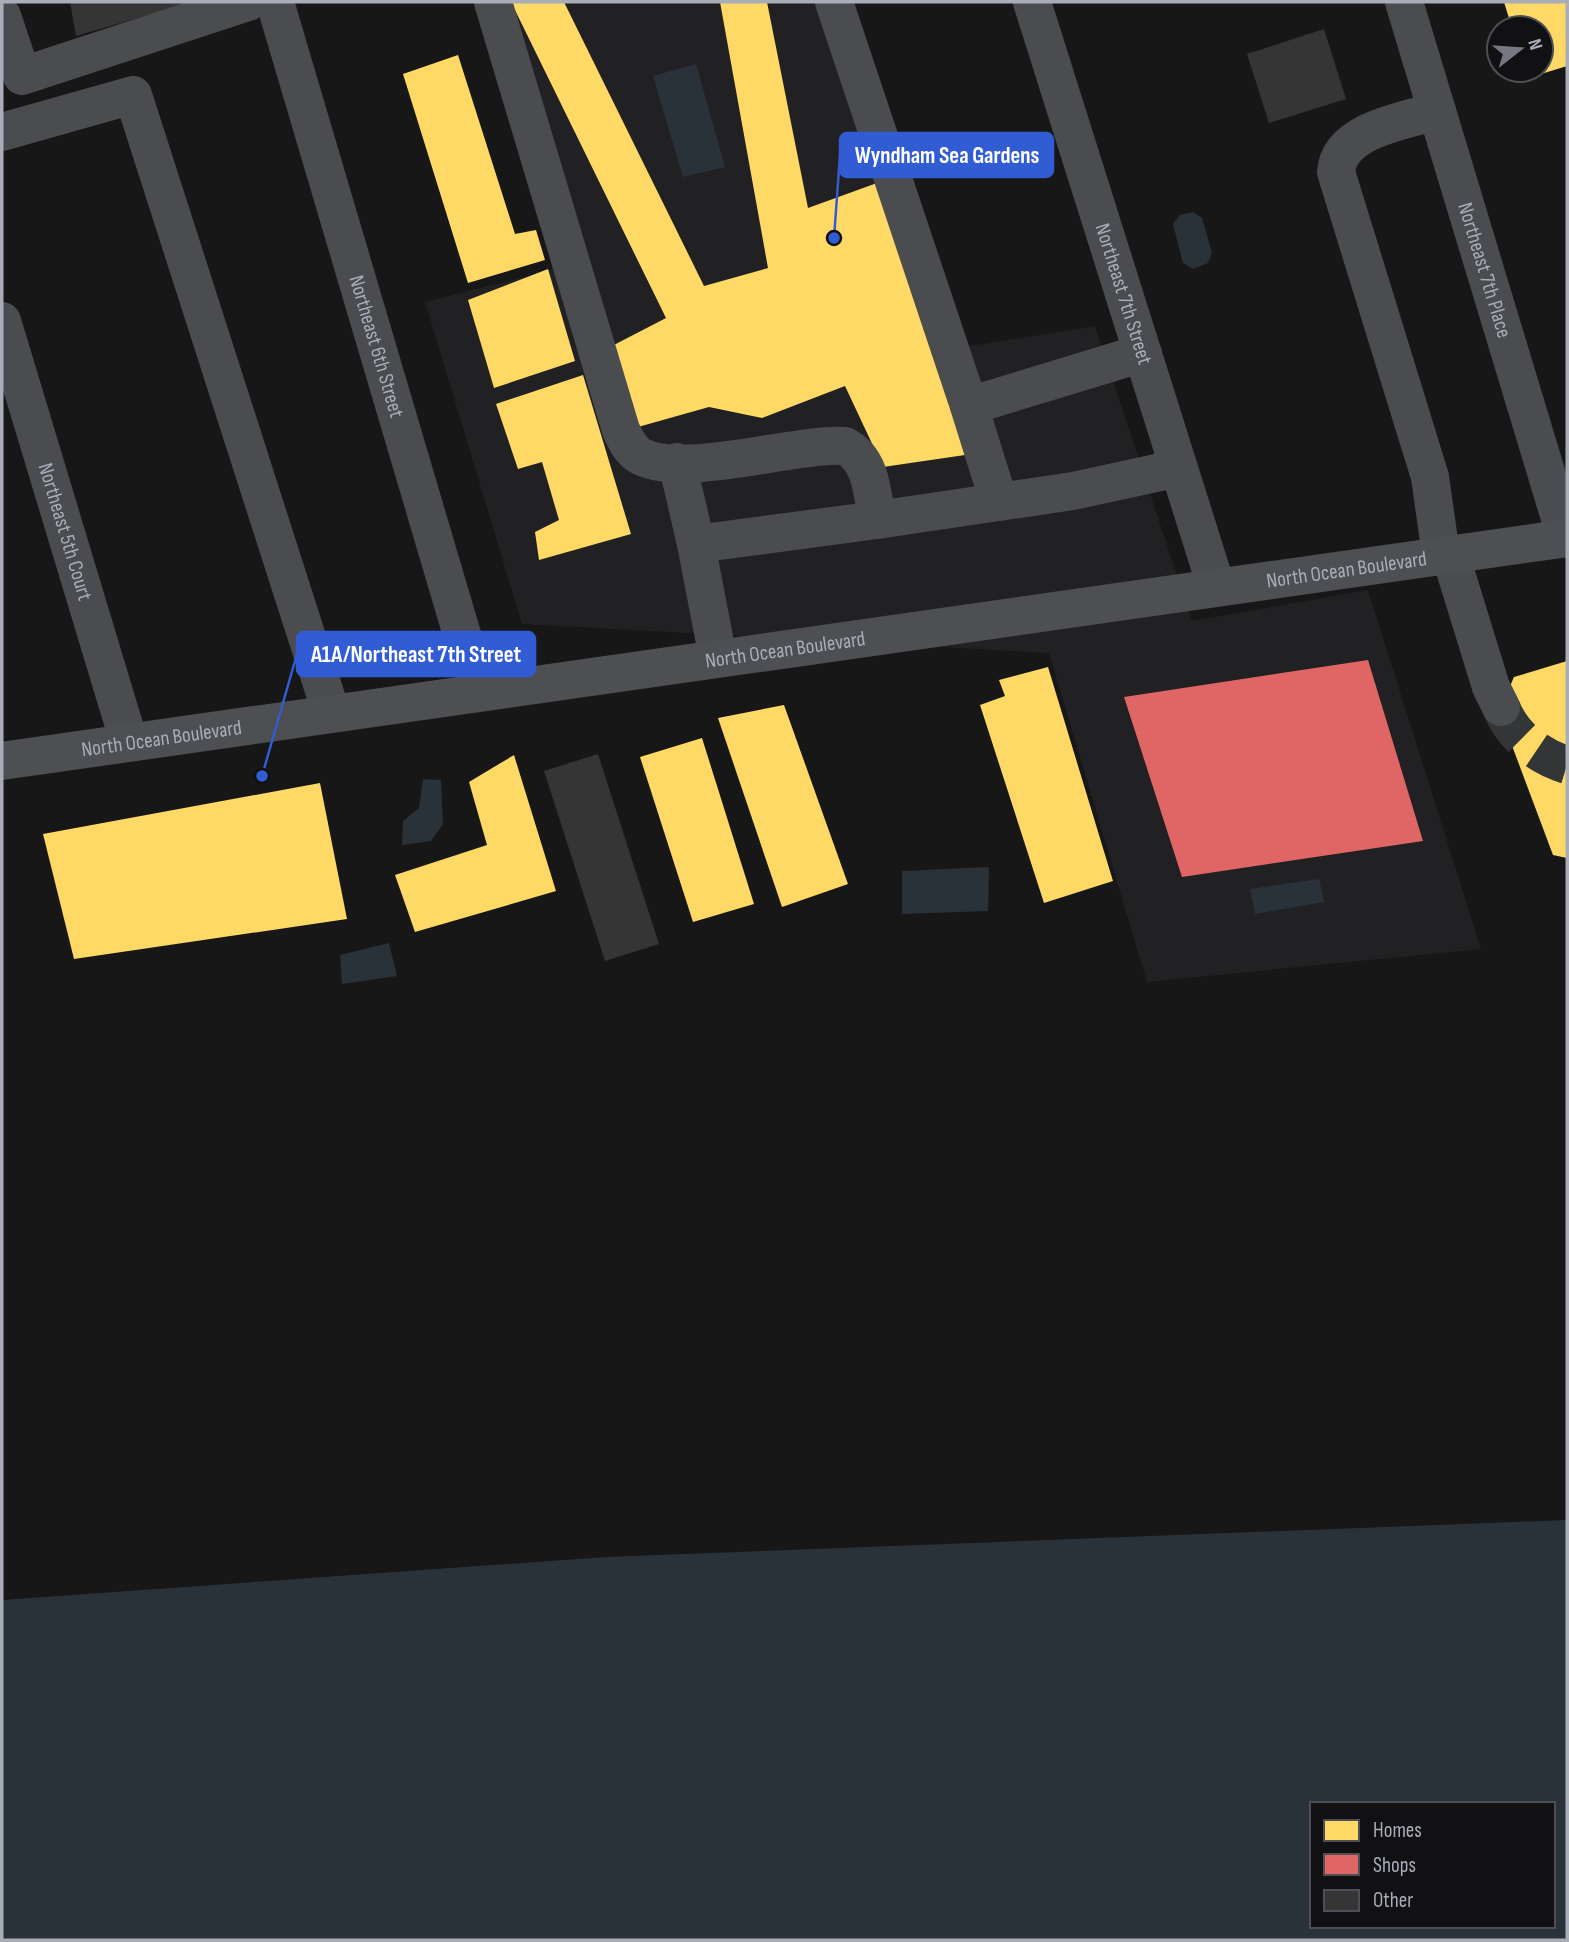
<svg xmlns="http://www.w3.org/2000/svg" width="1569" height="1942" font-family="'Sofia Sans Condensed',sans-serif">
	<rect width="100%" height="100%" fill="#171717"/>
	<polygon fill="#212123" points="502,2 850,2 964,347 1095,326 1192,621 1368,590 1481,949 1147,982 1049,653 522,624 425,302 587,261"/>
	<g fill="#2a3239" fill-rule="evenodd">
		<polygon points="696,64 725,167 683,177 653,76"/>
		<polygon points="1193,212 1202,218 1212,253 1208,263 1193,269 1183,263 1173,224 1180,215"/>
		<polygon points="423,779 441,780 443,824 431,841 402,845 403,821 419,808"/>
		<polygon points="989,867 988,911 902,914 902,871"/>
		<polygon points="1319,879 1324,902 1255,914 1250,889"/>
		<polygon points="389,943 397,976 342,984 340,955"/>
		<path d="M1567 1520V1940H2V1600L606 1557ZM1312 1804H1553V1926H1312Z"/>
	</g>
	<g fill="#ffd966">
		<polygon points="511,2 564,2 704,286 768,268 720,2 767,2 808,208 888,179 965,455 883,467 845,386 762,418 709,407 638,427 610,347 666,318"/>
		<polygon points="1504,2 1567,2 1567,66 1528,78 1526,70 1541,70 1541,28 1512,28"/>
		<polygon points="458,55 515,234 536,230 545,260 468,283 403,74"/>
		<polygon points="548,269 575,361 494,388 468,300"/>
		<polygon points="583,375 631,534 539,560 535,532 559,520 542,462 518,469 496,404"/>
		<polygon points="1567,661 1567,858 1553,855 1499,711 1514,677"/>
		<polygon points="1048,667 1113,881 1044,903 980,705 1005,696 999,680"/>
		<polygon points="784,705 848,884 782,907 718,718"/>
		<polygon points="702,738 754,904 693,922 640,757"/>
		<polygon points="514,755 556,891 415,932 395,875 487,845 469,782"/>
		<polygon points="320,783 347,919 74,959 43,834"/>
	</g>
	<polygon fill="#e06666" points="1368,660 1423,841 1182,877 1124,697"/>
	<g fill="#353536">
		<polygon points="70,2 193,2 76,36"/>
		<polygon points="1324,29 1346,99 1269,123 1247,54"/>
		<polygon points="598,754 659,944 605,961 544,771"/>
	</g>
	<g fill="none" stroke-linecap="round" stroke-linejoin="round">
		<path stroke="#343537" stroke-width="38" stroke-dasharray="38 19" stroke-linecap="butt" d="M1501 707C1512 736 1538 756 1567 765"/>
		<g stroke="#4b4c50" stroke-width="38">
			<path id="s1" d="M275 2 479 692"/>
			<path d="M493 2 621 430C626 440 630 450 640 456 684 479 793 443 845 446 872 460 872 493 877 520L696 544 677 462"/>
			<polyline points="834,2 969,406"/>
			<path id="s2" d="M1032 2 1216 586"/>
			<path id="s3" d="M1404 2 1566 538"/>
			<polyline points="2,16 22,76 248,2"/>
			<path d="M1437 111C1403 121 1339 130 1336 172L1430 477 1441 555"/>
			<polyline points="2,132 133,95 331,712"/>
			<path id="s4" d="M2 321 129 742"/>
			<polyline points="999,502 969,406 1143,353"/>
			<polyline points="877,520 1073,491 1179,468"/>
			<polyline points="696,544 718,658"/>
			<polyline points="1450,554 1491,687 1501,707"/>
		</g>
		<path stroke="#4d4f52" stroke-width="38" id="s5" d="M2 761 1567 538"/>
	</g>
	<g text-anchor="middle" dominant-baseline="central" stroke-width="7" stroke-linejoin="round" paint-order="stroke">
		<g font-size="21" fill="#a8adb8" stroke="#111113">
			<text stroke="none"><textPath href="#s3" startOffset="280">Northeast 7th Place</textPath></text>
			<text stroke="none"><textPath href="#s2" startOffset="306">Northeast 7th Street</textPath></text>
			<text stroke="none"><textPath href="#s1" startOffset="359">Northeast 6th Street</textPath></text>
			<text stroke="none"><textPath href="#s4" startOffset="220">Northeast 5th Court</textPath></text>
			<text stroke="none"><textPath href="#s5" startOffset="1358">North Ocean Boulevard</textPath></text>
			<text stroke="none"><textPath href="#s5" startOffset="791">North Ocean Boulevard</textPath></text>
			<text stroke="none"><textPath href="#s5" startOffset="161">North Ocean Boulevard</textPath></text>
		</g>
	</g>
	<path fill="none" stroke="#325cd3" stroke-width="2.5" d="M834 238L840 155M262 776L297 654"/>
	<g fill="#325cd3" stroke="#111113" stroke-width="2.5">
		<circle cx="834" cy="238" r="7"/>
		<circle cx="262" cy="776" r="7"/>
	</g>
	<g fill="#325cd3" stroke="#325cd3" stroke-width="2.5">
		<rect x="840" y="133" width="213" height="44" rx="7"/>
		<rect x="297" y="632" width="238" height="44" rx="7"/>
	</g>
	<g font-size="23" text-anchor="middle" font-weight="bold" fill="#fff">
		<text x="947" y="163">Wyndham Sea Gardens</text>
		<text x="416" y="662">A1A/Northeast 7th Street</text>
	</g>
	<rect width="1569" height="1942" fill="none" stroke="#a8adb8" stroke-width="7"/>
	<rect x="1310" y="1802" width="245" height="126" fill="#111113" stroke="#4d4f55" stroke-width="2"/>
	<rect x="1324" y="1820" width="35" height="21" fill="#ffd966" stroke="#4d4f55" stroke-width="2"/>
	<text x="1373" y="1837" font-size="21" fill="#a8adb8">Homes</text>
	<rect x="1324" y="1854" width="35" height="21" fill="#e06666" stroke="#4d4f55" stroke-width="2"/>
	<text x="1373" y="1872" font-size="21" fill="#a8adb8">Shops</text>
	<rect x="1324" y="1890" width="35" height="21" fill="#353536" stroke="#4d4f55" stroke-width="2"/>
	<text x="1373" y="1907" font-size="21" fill="#a8adb8">Other</text>
	<g transform="translate(1520 49) rotate(73)"><circle r="33" fill="#111113" stroke="#4d4f55" stroke-width="2"/>
	<path d="M0-5L12 26L0 18L-12 26Z" fill="#757880"/>
	<text y="-10" font-size="19" font-weight="bold" text-anchor="middle" fill="#a8adb8">N</text>
	</g>
</svg>
